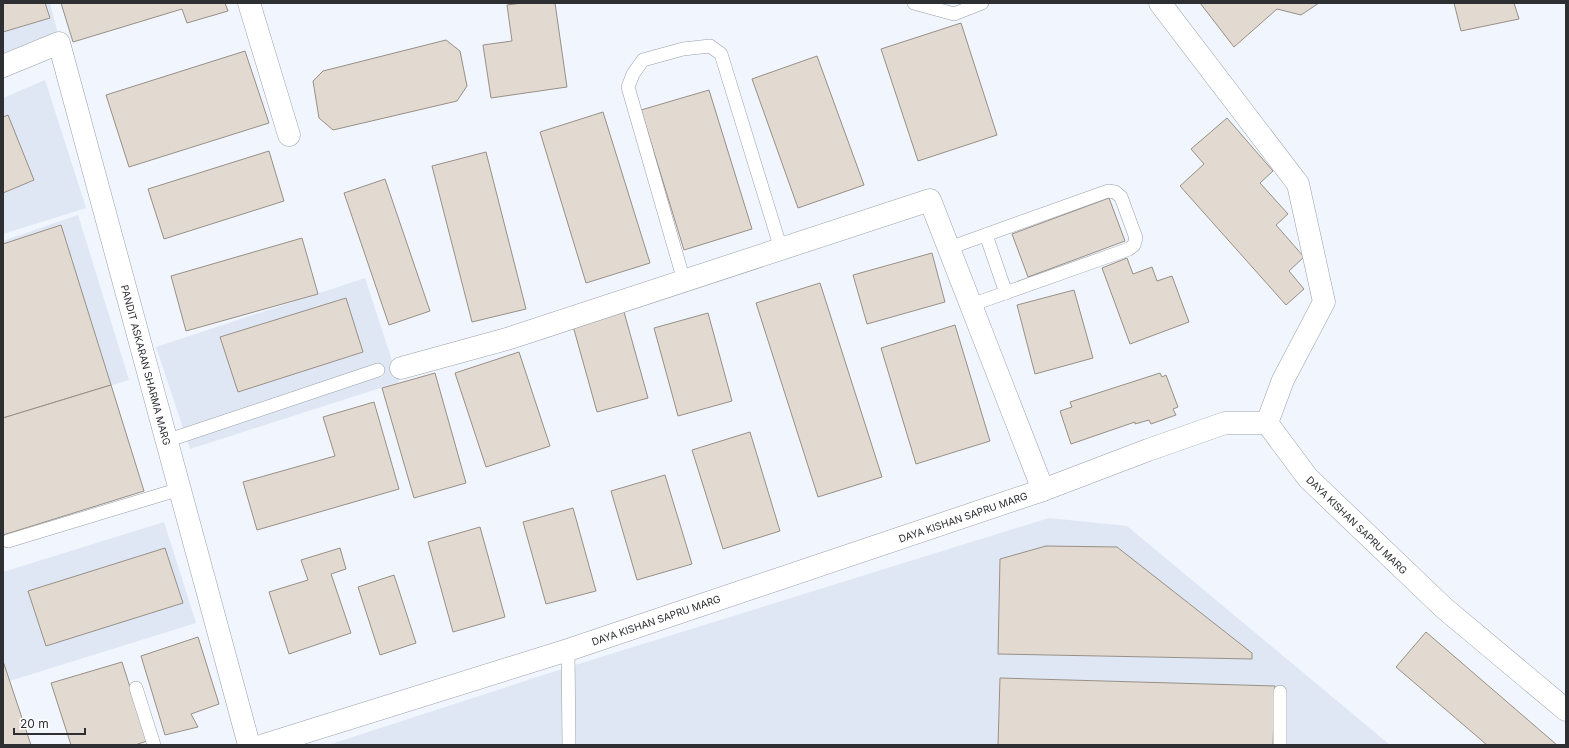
<svg xmlns="http://www.w3.org/2000/svg" width="1569" height="748" font-family="Inter,sans-serif">
	<rect width="100%" height="100%" fill="#f0f5fe"/>
	<g fill="#dfe7f4">
		<polygon points="3,3 50,3 58,34 3,56"/>
		<polygon points="45,80 86,208 3,234 3,98"/>
		<polygon points="78,215 129,380 3,418 3,241"/>
		<polygon points="365,278 399,382 190,449 156,347"/>
		<polygon points="1049,518 1127,526 1390,745 328,745 559,670"/>
		<polygon points="164,522 196,623 3,683 3,572"/>
	</g>
	<g fill="#e2dad0" stroke="#989087">
		<polygon points="3,3 45,3 50,18 3,32"/>
		<polygon points="61,3 225,3 228,11 187,23 182,9 73,42"/>
		<polygon points="522,3 555,3 567,87 491,98 483,45 512,41 507,5"/>
		<polygon points="1200,3 1319,3 1301,15 1277,9 1234,47"/>
		<polygon points="1454,3 1514,3 1519,19 1461,31"/>
		<polygon points="961,23 997,135 918,161 881,49"/>
		<polygon points="446,40 460,51 467,86 457,101 333,130 319,118 313,81 323,71"/>
		<polygon points="245,51 269,123 129,167 106,95"/>
		<polygon points="817,56 864,185 798,208 752,79"/>
		<polygon points="709,90 752,229 684,250 641,110"/>
		<polygon points="603,112 650,263 586,283 540,132"/>
		<polygon points="8,115 34,180 3,193 3,117"/>
		<polygon points="1227,118 1273,171 1260,183 1288,214 1276,225 1304,257 1289,271 1304,289 1286,305 1180,186 1204,164 1191,149"/>
		<polygon points="269,151 284,201 164,239 148,189"/>
		<polygon points="486,152 526,309 472,322 432,166"/>
		<polygon points="385,179 430,311 389,325 344,193"/>
		<polygon points="1109,198 1125,241 1028,277 1012,234"/>
		<polygon points="61,225 111,385 3,418 3,244"/>
		<polygon points="302,238 318,294 186,331 171,276"/>
		<polygon points="932,253 945,302 867,324 853,275"/>
		<polygon points="1127,258 1133,274 1152,267 1157,281 1172,276 1189,322 1130,344 1102,268"/>
		<polygon points="820,283 882,477 818,497 756,303"/>
		<polygon points="1074,290 1093,358 1035,374 1017,305"/>
		<polygon points="346,298 363,352 238,392 220,337"/>
		<polygon points="624,312 648,398 597,412 573,326"/>
		<polygon points="708,313 732,401 678,416 654,328"/>
		<polygon points="955,325 990,441 916,464 881,348"/>
		<polygon points="519,352 550,446 486,467 455,373"/>
		<polygon points="435,373 466,483 414,498 382,388"/>
		<polygon points="1160,373 1162,377 1166,375 1178,407 1173,409 1176,415 1151,424 1149,420 1135,424 1135,422 1071,444 1060,411 1072,407 1070,402"/>
		<polygon points="111,385 144,491 3,535 3,418"/>
		<polygon points="374,402 399,489 257,530 243,482 335,456 323,417"/>
		<polygon points="750,432 780,531 723,549 692,450"/>
		<polygon points="665,475 692,564 637,580 611,491"/>
		<polygon points="573,508 596,591 546,604 523,522"/>
		<polygon points="480,527 505,617 453,632 428,542"/>
		<polygon points="1046,546 1117,547 1252,653 1252,659 998,654 1000,559"/>
		<polygon points="165,548 183,603 46,646 28,591"/>
		<polygon points="340,548 346,569 331,574 351,633 289,654 269,592 308,580 301,560"/>
		<polygon points="394,575 416,643 380,655 358,587"/>
		<polygon points="1426,632 1557,745 1487,745 1396,667"/>
		<polygon points="198,637 219,704 191,714 198,727 165,735 141,656"/>
		<polygon points="3,661 31,745 3,745"/>
		<polygon points="122,662 147,741 135,745 71,745 51,683"/>
		<polygon points="1000,678 1275,686 1273,745 998,745"/>
	</g>
	<g fill="none" stroke-linecap="round" stroke-linejoin="round">
		<g stroke="#9aa0aa" stroke-width="14">
			<g id="lane">
				<polyline points="914,3 954,14 982,3"/>
				<polyline points="986,235 1006,293"/>
				<polyline points="949,248 1108,191 1115,192 1121,197 1136,238 1134,245 1129,249 971,305"/>
				<polyline points="684,281 628,87 633,74 643,60 683,49 710,46 721,54 781,249"/>
				<polyline points="166,441 378,370"/>
				<polyline points="8,541 180,489"/>
				<polyline points="568,650 569,745"/>
				<polyline points="136,688 154,745"/>
				<polyline points="1280,745 1280,692"/>
			</g>
		</g>
		<g stroke="#9aa0aa" stroke-width="23">
			<g id="street">
				<polyline points="249,3 289,135"/>
				<polyline points="1160,3 1298,184 1324,302 1283,380 1267,423"/>
				<polyline points="3,66 59,43 249,745"/>
				<polyline points="401,368 510,338 930,200 1043,490"/>
				<polyline points="264,745 568,650 1043,490 1148,450 1225,423 1267,423 1308,478 1444,608 1566,710"/>
			</g>
		</g>
		<use href="#lane" stroke="#fff" stroke-width="13"/>
		<use href="#street" stroke="#fff" stroke-width="22"/>
	</g>
	<g text-anchor="middle" dominant-baseline="central" stroke-width="3" stroke-linejoin="round" paint-order="stroke">
		<g font-size="10" fill="#2d2f33" stroke="#fff">
			<text transform="translate(146 365) rotate(75)">PANDIT ASKARAN SHARMA MARG</text>
			<text transform="translate(963 517) rotate(-19)">DAYA KISHAN SAPRU MARG</text>
			<text transform="translate(1357 525) rotate(44)">DAYA KISHAN SAPRU MARG</text>
			<text transform="translate(656 620) rotate(-19)">DAYA KISHAN SAPRU MARG</text>
		</g>
	</g>
	<rect width="1569" height="748" fill="none" stroke="#2d2f33" stroke-width="8"/>
	<path d="M14 728v6h71v-6" fill="none" stroke="#2d2f33" stroke-width="2"/>
	<text x="20" y="728" font-size="12" fill="#2d2f33" stroke="#ffffff" stroke-width="3" paint-order="stroke">20 m</text>
</svg>
